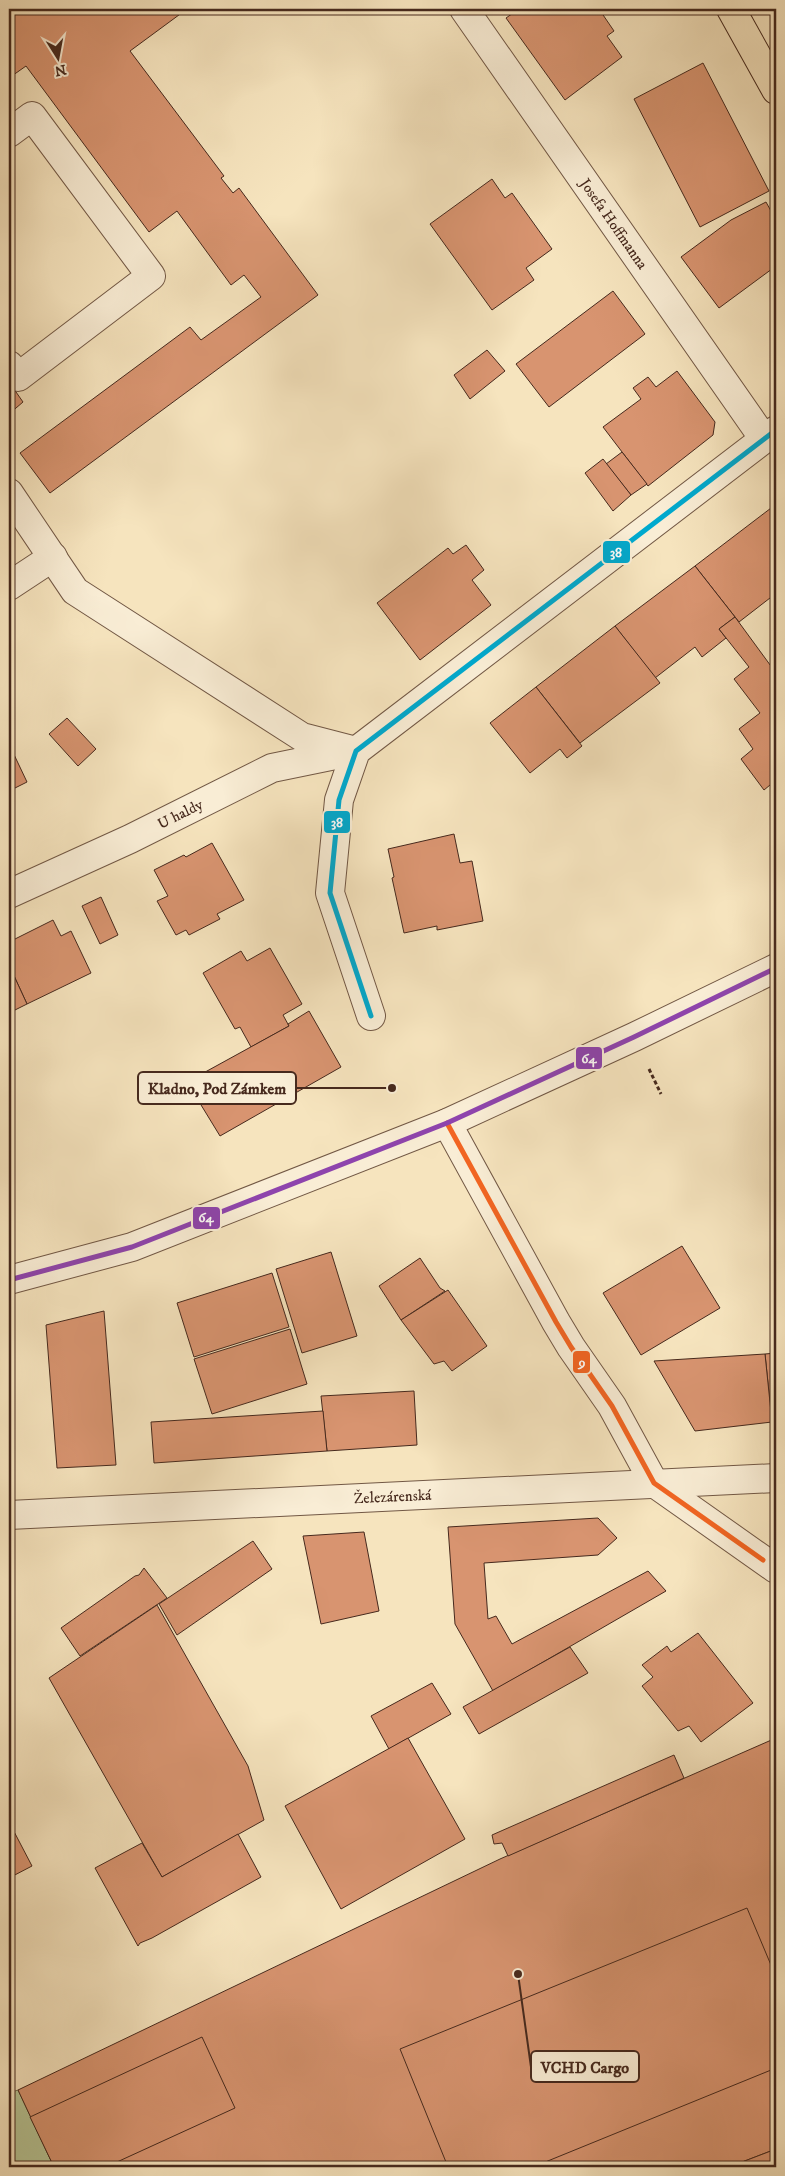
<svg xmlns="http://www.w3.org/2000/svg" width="785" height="2176" font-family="'IM FELL DW Pica',serif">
	<rect width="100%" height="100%" fill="#f6e4be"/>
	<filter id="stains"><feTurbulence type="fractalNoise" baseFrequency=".004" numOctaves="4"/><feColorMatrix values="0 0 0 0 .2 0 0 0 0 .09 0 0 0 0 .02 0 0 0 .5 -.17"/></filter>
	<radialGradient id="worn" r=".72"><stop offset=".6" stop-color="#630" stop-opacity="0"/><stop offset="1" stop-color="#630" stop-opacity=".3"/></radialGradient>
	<polygon fill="#b7c595" stroke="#7e7759" points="18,2090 54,2167 9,2167 9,2093"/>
	<g fill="#d89470" stroke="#46291d">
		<polygon points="9,9 187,9 130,51 224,176 221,178 233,193 239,188 318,295 50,493 20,453 190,327 201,340 261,297 244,275 231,285 177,211 149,232 26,66 9,78"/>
		<polygon points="519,9 599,9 614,31 607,36 622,57 565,100 506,18"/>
		<polygon points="703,63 769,191 700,227 634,99"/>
		<polygon points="492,179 505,198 512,193 552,249 526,268 534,280 492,310 430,224"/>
		<polygon points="766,202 776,220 776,266 719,308 681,257 731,220"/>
		<polygon points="613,291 645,334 549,407 516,364"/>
		<polygon points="487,350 505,371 470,399 454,375"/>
		<polygon points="677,371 715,422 713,435 648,486 603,427 641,399 633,388 648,377 656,387"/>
		<polygon points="9,382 23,402 9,414"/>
		<polygon points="622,452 647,484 631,495 606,464"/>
		<polygon points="603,459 631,495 613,511 585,473"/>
		<polygon points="775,505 776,601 773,603 770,598 739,622 695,566"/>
		<polygon points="466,545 484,570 472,580 491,605 420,660 377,603 448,548 453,554"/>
		<polygon points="695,566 735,617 719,629 726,638 702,657 695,647 655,678 615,626"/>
		<polygon points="735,617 776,673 776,780 764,790 741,759 753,749 739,729 760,713 734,679 749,667 719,629"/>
		<polygon points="615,626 660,683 580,743 536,687"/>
		<polygon points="536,687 582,746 567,758 560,749 530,773 490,723"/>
		<polygon points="67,718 96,749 78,766 49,734"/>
		<polygon points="9,744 27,782 9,791"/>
		<polygon points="454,834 460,863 472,861 483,921 437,930 437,926 404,933 392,878 394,877 388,849"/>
		<polygon points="212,843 244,900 217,914 220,919 189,935 186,930 176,935 157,901 168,896 154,870 184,855 186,857"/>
		<polygon points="101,897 118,935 100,944 82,906"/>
		<polygon points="53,920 61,936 71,931 91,973 27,1004 9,965 9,942"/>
		<polygon points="270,948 302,1004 283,1015 289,1026 251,1047 240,1027 235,1029 203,973 241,951 247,961"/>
		<polygon points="9,965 27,1004 9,1013"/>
		<polygon points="309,1011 341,1067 220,1136 187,1082 289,1026 288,1024"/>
		<polygon points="682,1246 720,1308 641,1355 603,1293"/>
		<polygon points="331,1252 357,1336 302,1353 276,1269"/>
		<polygon points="420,1258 440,1288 445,1291 401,1320 379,1286"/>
		<polygon points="272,1273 289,1327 194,1357 177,1303"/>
		<polygon points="448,1290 487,1346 452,1371 444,1361 434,1364 401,1320"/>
		<polygon points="104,1311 116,1465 57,1468 46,1325"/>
		<polygon points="290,1329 307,1384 212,1414 194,1359"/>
		<polygon points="776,1353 776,1422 772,1422 765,1354"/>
		<polygon points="765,1354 772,1422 695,1431 654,1361"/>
		<polygon points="414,1391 417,1445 327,1451 321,1396"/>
		<polygon points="323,1411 327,1451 154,1463 151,1422"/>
		<polygon points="598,1518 617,1538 598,1555 484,1563 488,1619 496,1616 512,1644 648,1571 666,1591 493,1691 455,1624 448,1527"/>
		<polygon points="364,1532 379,1611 321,1624 303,1536"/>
		<polygon points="253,1541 272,1569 177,1635 159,1604"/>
		<polygon points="144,1568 167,1598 80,1656 61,1628 135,1576 139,1575"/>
		<polygon points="157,1605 248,1766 264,1820 162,1877 49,1678"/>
		<polygon points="698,1633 753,1703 701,1742 689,1726 678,1731 642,1686 653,1677 642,1665 667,1646 671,1652"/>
		<polygon points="570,1647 588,1673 479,1734 463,1707"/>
		<polygon points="432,1683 451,1714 389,1749 371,1716"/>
		<polygon points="408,1738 465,1839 341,1909 285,1806"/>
		<polygon points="776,1738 776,2149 729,2167 54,2167 18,2090 500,1859"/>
		<polygon points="674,1755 684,1778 508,1856 502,1843 494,1844 492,1835"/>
		<polygon points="9,1822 32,1866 9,1878"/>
		<polygon points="238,1834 261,1877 152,1938 140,1943 138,1946 95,1868 142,1843 162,1877"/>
		<polygon points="747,1908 776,1977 776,2068 533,2167 448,2167 400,2049"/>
		<polygon points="202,2037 235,2108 106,2167 54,2167 30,2117"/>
		<polygon points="776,2149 776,2167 729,2167"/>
	</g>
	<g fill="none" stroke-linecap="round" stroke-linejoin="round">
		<g stroke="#725845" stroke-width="30">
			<g id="minor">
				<path id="s1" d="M464 9 764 439"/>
				<polyline points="9,133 32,116 151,276 18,377 9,365"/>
				<polyline points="9,493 75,591 302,737 356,751"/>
				<polyline points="9,586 53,557"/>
				<path id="s2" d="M9 894 130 839 272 768 350 752"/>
				<polyline points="371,1016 330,893 339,800 356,751 776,430"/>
				<polyline points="447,1123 556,1322 571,1347 612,1406 654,1483 776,1569"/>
				<polyline points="9,1280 132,1247 447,1123 634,1037 776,968"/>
				<path id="s3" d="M9 1515 776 1478"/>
			</g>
		</g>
		<g stroke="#46291d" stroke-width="30">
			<polyline id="major" points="731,9 776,90"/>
		</g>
		<polyline stroke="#46291d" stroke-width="3" stroke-dasharray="4 2.5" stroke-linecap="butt" points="649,1069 661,1094"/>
		<use href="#minor" stroke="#f9edd5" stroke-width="28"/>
		<use href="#major" stroke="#f6e4be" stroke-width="28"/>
		<g stroke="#f9edd5" stroke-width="9">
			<polyline id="bus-1" points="371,1016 330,893 339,800 356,751 776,430"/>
		</g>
		<g stroke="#f9edd5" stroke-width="9">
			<polyline id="bus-2" points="447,1123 556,1322 571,1347 612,1406 654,1483 763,1560"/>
		</g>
		<g stroke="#f9edd5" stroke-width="9">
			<polyline id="bus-3" points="9,1280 132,1247 447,1123 634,1037 776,968"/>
		</g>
		<use href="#bus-1" stroke="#00a9ce" stroke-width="5"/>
		<use href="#bus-2" stroke="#f26522" stroke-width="5"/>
		<use href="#bus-3" stroke="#8e44ad" stroke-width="5"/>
	</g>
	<g text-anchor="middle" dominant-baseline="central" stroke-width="4.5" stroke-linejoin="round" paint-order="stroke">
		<g font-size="15" fill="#46291d" stroke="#f9edd5">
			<text stroke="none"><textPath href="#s1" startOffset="262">Josefa Hoffmanna</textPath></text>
			<text stroke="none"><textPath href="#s2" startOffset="189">U haldy</textPath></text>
			<text stroke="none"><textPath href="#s3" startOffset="384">Železárenská</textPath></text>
		</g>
	</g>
	<path fill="none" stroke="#46291d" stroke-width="2" d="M392 1088L296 1088M518 1974L531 2067"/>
	<g fill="#46291d" stroke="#f9edd5" stroke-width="2">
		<circle cx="392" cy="1088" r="5"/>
		<circle cx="518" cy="1974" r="5"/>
	</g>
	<g fill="#f9edd5" stroke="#46291d" stroke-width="2">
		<rect x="138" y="1072" width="158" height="32" rx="5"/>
		<rect x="531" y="2051" width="108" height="31" rx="5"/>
	</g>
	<g font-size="16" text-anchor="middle" font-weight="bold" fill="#46291d">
		<text x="217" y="1094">Kladno, Pod Zámkem</text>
		<text x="585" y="2073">VCHD Cargo</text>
	</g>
	<g stroke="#f9edd5" stroke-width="2">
		<rect x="602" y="540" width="29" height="24" rx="5" fill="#00a9ce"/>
		<rect x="323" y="810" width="28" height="24" rx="5" fill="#00a9ce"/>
		<rect x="575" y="1046" width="28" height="24" rx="5" fill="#8e44ad"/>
		<rect x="192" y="1206" width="29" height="24" rx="5" fill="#8e44ad"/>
		<rect x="572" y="1350" width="19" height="24" rx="5" fill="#f26522"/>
	</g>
	<g font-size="14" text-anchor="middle" font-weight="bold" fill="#fff">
		<text x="616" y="557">38</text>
		<text x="337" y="827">38</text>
		<text x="589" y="1063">64</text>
		<text x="206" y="1222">64</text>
		<text x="582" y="1367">9</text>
	</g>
	<rect width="785" height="2176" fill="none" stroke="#f6e4be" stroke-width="30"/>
	<rect x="10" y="10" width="765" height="2156" fill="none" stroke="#46291d" stroke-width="2.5"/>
	<rect x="15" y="15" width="755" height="2146" fill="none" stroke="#46291d"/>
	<g transform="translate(58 58) rotate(169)" stroke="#f9edd5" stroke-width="4" paint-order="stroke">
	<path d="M0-4L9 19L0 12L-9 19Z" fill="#46291d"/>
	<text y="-8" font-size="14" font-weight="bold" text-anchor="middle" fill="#46291d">N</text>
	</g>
	<rect width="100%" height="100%" filter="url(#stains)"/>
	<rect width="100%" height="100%" fill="url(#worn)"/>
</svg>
